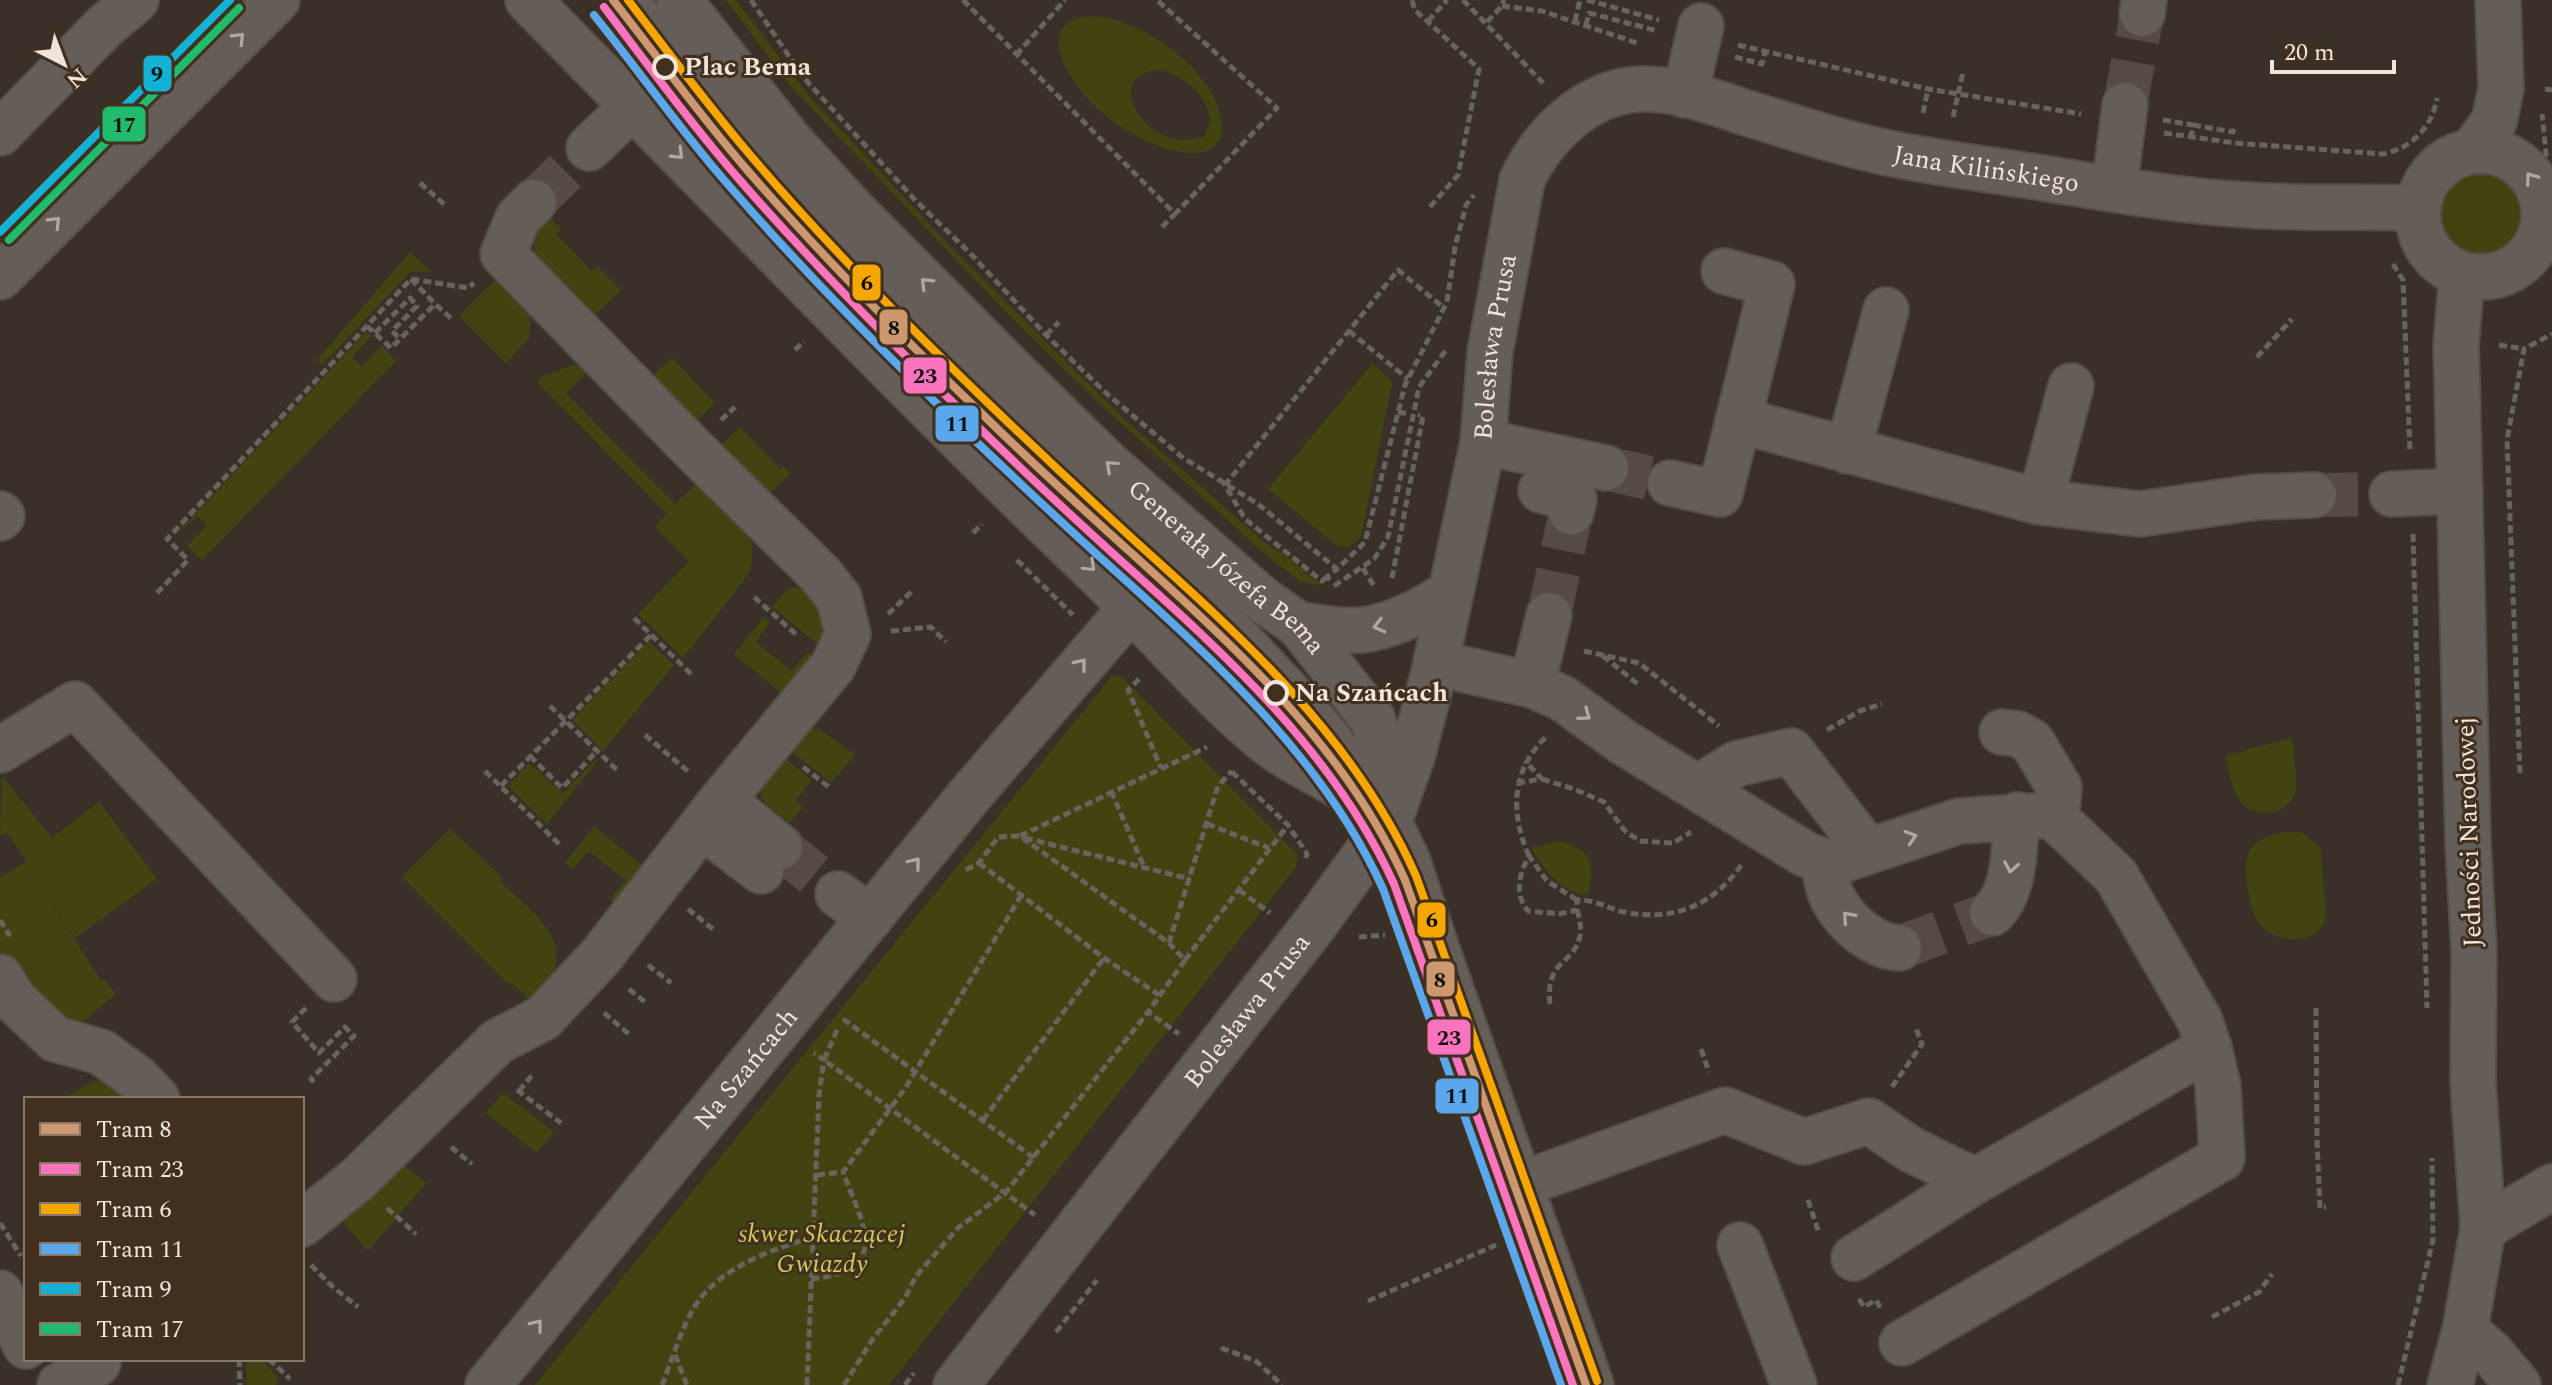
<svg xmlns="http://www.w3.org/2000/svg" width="2552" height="1385" font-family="Spectral,serif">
	<rect width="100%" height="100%" fill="#393027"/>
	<g fill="#434311" fill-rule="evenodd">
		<polygon points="726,0 736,0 809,96 949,245 1125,420 1275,551 1277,549 1322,585 1300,582 1260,550 1097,401 1010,316 792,88"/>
		<path d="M1094 16C1134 21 1177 46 1202 79 1236 123 1229 168 1165 148 1139 140 1117 126 1097 108 1070 83 1028 19 1094 16ZM1160 70C1187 78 1205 92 1211 121L1204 136C1147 158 1098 72 1160 70Z"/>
		<circle cx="2481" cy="215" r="41"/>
		<polygon points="544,212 561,229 556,234 592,271 598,267 621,290 590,320 536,266 534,242"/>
		<polygon points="410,252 431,272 410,272 322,365 317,360"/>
		<polygon points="498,277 531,315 529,338 506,363 459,316"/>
		<polygon points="367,331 372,336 352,357 362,366 382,346 396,361 202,560 187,546 207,525 198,516 176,535"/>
		<polygon points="672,358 715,403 692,425 648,380"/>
		<path d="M1372 364 1390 379 1392 384 1361 535C1353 546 1348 549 1336 545L1268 489Z"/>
		<polygon points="574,365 590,369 566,393 675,504 700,480 744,527 752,544 752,558 750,571 742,583 683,658 638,614 689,561 655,527 667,514 537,382 543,376"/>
		<polygon points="740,427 780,469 784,467 790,474 764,498 717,450"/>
		<path d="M793 587 807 590C821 607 828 624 821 647L772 607 787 590Z"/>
		<polygon points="764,617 770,622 756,642 792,671 808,652 816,658 785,696 734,654"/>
		<polygon points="649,641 674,665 603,751 572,720"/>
		<polygon points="1113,675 1123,678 1297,854 1296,867 889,1385 535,1385"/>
		<polygon points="809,728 820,729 855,755 831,783 791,751"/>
		<path d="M2292 738C2293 754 2297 773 2296 788 2293 816 2251 821 2238 798 2231 786 2229 769 2225 756Z"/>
		<polygon points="596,759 598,760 547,824 508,786 529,763 563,793"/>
		<polygon points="786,759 812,780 796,800 803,807 790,823 765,803 760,795 763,787"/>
		<polygon points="2,776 52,838 99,802 157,879 75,938 46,894 101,981 105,980 116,994 84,1021 96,1038 83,1037 0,956 0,878 27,861 7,833 0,836"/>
		<polygon points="594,826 646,869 618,905 610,899 625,880 589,851 573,869 565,863"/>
		<path d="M450 829 502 877 500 881C540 919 586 949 532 1002L511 983 509 985 402 877Z"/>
		<path d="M2281 832H2301L2321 848C2321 862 2327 914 2325 921 2315 947 2271 943 2258 922 2249 909 2241 864 2250 850 2255 840 2271 836 2281 832Z"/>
		<path d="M1559 841C1592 850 1595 863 1588 895 1560 892 1545 870 1531 848Z"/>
		<polygon points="109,1078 126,1088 123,1099 64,1099 94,1081"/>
		<polygon points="503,1093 554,1132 537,1153 486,1113"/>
		<polygon points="399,1161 426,1183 368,1251 339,1217"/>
		<polygon points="246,1359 261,1359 278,1377 276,1385 247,1385"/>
	</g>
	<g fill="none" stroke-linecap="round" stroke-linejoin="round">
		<g stroke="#554b42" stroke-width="44" stroke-dasharray="44 22" stroke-linecap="butt">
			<polyline points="2125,105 2142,14"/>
			<polyline points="534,202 589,148"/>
			<polyline points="1606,468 1670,483"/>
			<polyline points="2314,495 2392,494"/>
			<polyline points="1549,615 1571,512"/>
			<polyline points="780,847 838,894"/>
			<polyline points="1899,948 1992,913"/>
		</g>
		<g stroke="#564d45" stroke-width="48">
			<g id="minor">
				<path d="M528 0C717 191 901 385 1095 571 1151 625 1202 688 1262 738 1294 765 1336 779 1369 806"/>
				<polyline points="625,0 750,160 805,221 1021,440 1229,629 1300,705 1359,776 1389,822 1408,862 1437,950 1591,1385"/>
				<path id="s1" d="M679 0 790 141 852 209 1019 377 1107 463 1263 600 1299 625 1372 718 1383 749 1388 808"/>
				<polyline points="2142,14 2144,0"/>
				<polyline points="1685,95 1701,26"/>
				<polyline points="0,133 105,26 136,0"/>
				<polyline points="589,148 632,107"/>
				<polyline points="2473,150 2494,122 2501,89 2498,0"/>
				<circle cx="2481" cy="214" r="63"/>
				<polyline points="2114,189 2125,105"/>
				<polyline points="0,277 277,0"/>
				<polyline points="1738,420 2040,502 2140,514 2256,497 2314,495"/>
				<polyline points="1483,442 1606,468"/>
				<polyline points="1848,451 1886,310"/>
				<polyline points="1670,483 1720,494 1772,284 1724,271"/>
				<polyline points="1541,490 1574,499 1571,512"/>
				<polyline points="2392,494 2460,491"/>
				<polyline points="2040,502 2071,386"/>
				<polyline points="0,514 2,516 0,518"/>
				<polyline points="1549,615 1532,685 1562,698 1623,742 1805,854 1823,861 1839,861 1959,821 2052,815 2116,876 2200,1021 2209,1048"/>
				<path d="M1299 625C1319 627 1342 632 1362 630 1393 626 1424 610 1449 593"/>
				<polyline points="1436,663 1532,685"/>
				<polyline points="2002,732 2018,734 2032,742 2059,787 2058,802 2052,815"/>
				<polyline points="0,750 75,704 334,979"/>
				<polyline points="1698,788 1736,764 1791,751 1868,851"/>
				<polyline points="722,800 780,847"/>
				<polyline points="702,826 761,871"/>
				<path d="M1823 861C1826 873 1827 889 1833 899 1846 923 1872 946 1899 948"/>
				<polyline points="838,894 870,918"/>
				<path d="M1992 913C2016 891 2014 845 2017 815"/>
				<polyline points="0,977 14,1000 55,1039 101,1052 137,1078 157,1099"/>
				<polyline points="1520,1185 1725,1110 1804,1142 1869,1121 1910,1149 1975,1181 2209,1048 2218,1086 2222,1158 1902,1343"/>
				<polyline points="302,1224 359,1178 497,1042 543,1018 601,956 722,800 833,666 848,634 839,598 820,574 691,447 503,254 518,218 534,202"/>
				<polyline points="2483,1228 2552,1187"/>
				<polyline points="1740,1245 1794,1385"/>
				<polyline points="1854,1258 1975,1181"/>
				<polyline points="0,1293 26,1346"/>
				<polyline points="2465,1330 2492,1354 2518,1385"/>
				<polyline points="60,1385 98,1363"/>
				<path id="s2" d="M488 1385 974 790 1132 607"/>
				<path id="s3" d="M956 1385 1315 924 1389 822 1412 757 1434 672 1483 442 1490 352 1522 180C1543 135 1587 91 1641 89 1677 88 1713 102 1747 113 1795 128 1844 144 1893 154 1943 164 1993 170 2043 178 2111 189 2179 201 2248 205 2304 209 2361 206 2418 208"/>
				<polyline points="2450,1385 2465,1330 2483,1228 2473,1082 2474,952 2468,844 2457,379 2456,346 2462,274"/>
			</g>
		</g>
		<g stroke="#69635d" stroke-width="5" stroke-dasharray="8 4" stroke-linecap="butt">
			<polyline points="751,0 803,77 917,202 969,252 1046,335 1106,393 1182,457 1258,504 1337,569 1365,542 1405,385 1447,302 1455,247 1466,205 1474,195"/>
			<polyline points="963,0 1175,214 1277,108 1157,0"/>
			<polyline points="1412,0 1415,10 1479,69 1458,175 1430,207"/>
			<polyline points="1463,0 1543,83"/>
			<polyline points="1587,0 1659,20"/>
			<polyline points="1502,6 1542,11 1640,44"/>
			<polyline points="1428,21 1447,0"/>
			<polyline points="1575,21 1580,0"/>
			<polyline points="1487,22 1502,6 1504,0"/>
			<polyline points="1586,25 1589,13 1658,31"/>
			<polyline points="1738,45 1928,89 2081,114"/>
			<polyline points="1016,55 1065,0"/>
			<polyline points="1735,57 1762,64 1765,52"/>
			<polyline points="2545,89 2552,90"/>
			<polyline points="1923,113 1928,89"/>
			<polyline points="1953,117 1963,72"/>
			<polyline points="2163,120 2193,125 2191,137"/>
			<polyline points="2193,125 2233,132 2235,126"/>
			<path d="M2164 133 2235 143 2383 154C2411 149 2433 126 2437 98"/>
			<polyline points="2533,177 2546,154 2542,114"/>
			<polyline points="420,183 445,205"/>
			<polyline points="1162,227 1175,214"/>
			<polyline points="2393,264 2403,280 2410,452"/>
			<polyline points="411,279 435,304"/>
			<polyline points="367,326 391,348 435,304 452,319"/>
			<polyline points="1349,331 1408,379"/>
			<polyline points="375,333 410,298 417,306 392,331 400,339"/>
			<polyline points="1046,335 1059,322"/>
			<polyline points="2499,345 2524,349"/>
			<polyline points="795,350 804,341"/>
			<polyline points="2257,357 2292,319"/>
			<polyline points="1398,412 1409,414"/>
			<polyline points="721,420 735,407"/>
			<polyline points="973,533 982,524"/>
			<polyline points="2413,534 2427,1008"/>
			<polyline points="1017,560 1073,615"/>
			<polyline points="1363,568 1374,586"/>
			<polyline points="1327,577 1322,581 1245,519 1225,485 1398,270 1444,308"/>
			<polyline points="1392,578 1423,416 1418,415"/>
			<polyline points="1330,580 1327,577 1337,569"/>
			<polyline points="1334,586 1374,559 1388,537 1419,387 1446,350"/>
			<polyline points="157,593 188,560 167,539 411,279 468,288 474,283"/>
			<polyline points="754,597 799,637"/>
			<polyline points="888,614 913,590"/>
			<polyline points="634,618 692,675"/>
			<polyline points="891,631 931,627 946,642"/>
			<polyline points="1584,651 1639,663 1719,726"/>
			<polyline points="1603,656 1639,685"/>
			<polyline points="1139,679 1128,690 1161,768"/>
			<polyline points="550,706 618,771"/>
			<polyline points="1827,730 1860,711 1882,704"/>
			<polyline points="645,735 690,773"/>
			<polyline points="530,756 562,788 596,752"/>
			<polyline points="803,767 829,787"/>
			<polyline points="485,771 559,844"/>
			<polyline points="1232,772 1288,825 1307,854 1305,860"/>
			<polyline points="2520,773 2507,440 2524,349 2552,334"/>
			<polyline points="1542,779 1574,789 1604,802 1625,831 1640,841 1673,843 1691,832"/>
			<polyline points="1517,783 1542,779 1525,761"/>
			<polyline points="501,786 651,635"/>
			<polyline points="1111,791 1144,867"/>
			<polyline points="1207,824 1269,848"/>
			<polyline points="1020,836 1207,747"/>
			<polyline points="1025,838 1190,879"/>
			<path d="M1529 856C1510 814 1511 770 1546 737"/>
			<polyline points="979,863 1104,958 1159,995"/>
			<polyline points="966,870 979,863 998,837 1020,836 1169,943 1185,960 1148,1012 1179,1034"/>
			<polyline points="1239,890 1270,913"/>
			<path d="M1577 900 1547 881 1529 856C1519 874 1514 894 1528 911L1559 914 1577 910V900C1597 900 1606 908 1624 912 1674 922 1714 905 1742 864"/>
			<polyline points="688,909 714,930"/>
			<polyline points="0,920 10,936"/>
			<polyline points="1359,937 1385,935"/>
			<polyline points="1169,943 1218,786 1232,771"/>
			<polyline points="1185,960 1288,825"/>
			<polyline points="648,965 671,983"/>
			<polyline points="629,989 645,1002"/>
			<path d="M1550 1004C1545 959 1574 965 1580 936 1582 928 1579 917 1577 910"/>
			<polyline points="306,1008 292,1022 319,1053 345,1027 354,1036 311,1079 314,1082"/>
			<polyline points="2316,1008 2317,1140 2320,1208 2326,1207"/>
			<polyline points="604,1013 629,1034"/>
			<polyline points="843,1019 1034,1158"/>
			<polyline points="837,1030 824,1060 1035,1215"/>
			<polyline points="1701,1049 1709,1072"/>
			<polyline points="1892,1087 1922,1044 1915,1026"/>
			<polyline points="517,1090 561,1123"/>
			<polyline points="519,1091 533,1074"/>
			<polyline points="983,1120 1104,958"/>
			<polyline points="451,1147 472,1164"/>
			<polyline points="817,1175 843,1172 906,1087 1022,894"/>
			<polyline points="1808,1200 1819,1233"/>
			<polyline points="387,1208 416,1234"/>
			<polyline points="0,1223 21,1256"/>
			<polyline points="311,1265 334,1288 358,1307"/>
			<path d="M811 1279C894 1270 862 1224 843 1172"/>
			<polyline points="1859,1299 1864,1307 1876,1300 1881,1309"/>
			<polyline points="1368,1301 1496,1245"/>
			<polyline points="2212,1317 2259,1292 2272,1274"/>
			<polyline points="1056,1332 1097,1280"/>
			<polyline points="1221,1348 1256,1361 1282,1385"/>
			<polyline points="675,1355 687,1385"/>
			<polyline points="239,1359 240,1385"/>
			<polyline points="269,1359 290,1379"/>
			<path d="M662 1385C673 1358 682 1323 700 1299 725 1266 775 1248 813 1237"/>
			<polyline points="807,1385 819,1095 824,1060 814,1053"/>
			<polyline points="844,1385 872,1340 905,1298 916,1276 958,1228 1006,1192 1148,1012"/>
			<polyline points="905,1385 914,1373"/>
			<polyline points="2398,1385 2433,1240 2432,1158"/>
		</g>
		<use href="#minor" stroke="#655d57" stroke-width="44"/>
		<g stroke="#412f1f" stroke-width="14">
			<path id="tram-1" d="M613 0C658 57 700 116 748 171 820 254 898 333 978 410 1027 458 1077 504 1128 550 1235 647 1345 746 1405 880L1586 1385"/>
		</g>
		<g stroke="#412f1f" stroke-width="14">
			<path id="tram-2" d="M604 7C648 65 691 124 738 178 811 262 889 341 969 418 1018 466 1068 513 1119 559 1225 654 1334 752 1394 884L1573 1385"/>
		</g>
		<g stroke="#412f1f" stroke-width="14">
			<path id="tram-3" d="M628 0C665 48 701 96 740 143 817 235 903 321 990 405 1038 451 1086 496 1135 541 1244 639 1356 740 1416 876L1597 1381"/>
		</g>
		<g stroke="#412f1f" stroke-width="14">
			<path id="tram-4" d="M594 15C634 65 672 118 713 167 791 259 876 345 963 429 1012 476 1062 523 1113 569 1217 663 1324 759 1383 889L1561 1385"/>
		</g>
		<g stroke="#412f1f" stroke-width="14">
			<polyline id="tram-5" points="0,232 230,0"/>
		</g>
		<g stroke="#412f1f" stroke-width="14">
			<polyline id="tram-6" points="9,240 239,8"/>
		</g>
		<use href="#tram-1" stroke="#cd976f" stroke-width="8"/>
		<use href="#tram-2" stroke="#fc73be" stroke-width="8"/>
		<use href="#tram-3" stroke="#f7a600" stroke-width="8"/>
		<use href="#tram-4" stroke="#5aa8eb" stroke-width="8"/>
		<use href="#tram-5" stroke="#13b2d5" stroke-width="8"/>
		<use href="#tram-6" stroke="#20bc6c" stroke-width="8"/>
	</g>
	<defs><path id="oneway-chevron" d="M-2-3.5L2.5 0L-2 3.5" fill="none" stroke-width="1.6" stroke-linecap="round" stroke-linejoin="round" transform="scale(2)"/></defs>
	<g stroke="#b2a8a0">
		<use href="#oneway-chevron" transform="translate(239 38) rotate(-45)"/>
		<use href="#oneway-chevron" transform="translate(678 154) rotate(45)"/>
		<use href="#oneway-chevron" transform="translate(2531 178) rotate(-126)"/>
		<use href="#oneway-chevron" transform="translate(55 222) rotate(-45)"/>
		<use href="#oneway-chevron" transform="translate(926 283) rotate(-135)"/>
		<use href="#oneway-chevron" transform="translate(1111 466) rotate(-138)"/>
		<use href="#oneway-chevron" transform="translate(1090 566) rotate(44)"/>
		<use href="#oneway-chevron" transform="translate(1379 626) rotate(165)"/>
		<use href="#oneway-chevron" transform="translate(1081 664) rotate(-50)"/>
		<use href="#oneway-chevron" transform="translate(1585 715) rotate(36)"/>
		<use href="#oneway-chevron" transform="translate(1911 837) rotate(-18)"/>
		<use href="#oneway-chevron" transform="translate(915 863) rotate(-51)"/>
		<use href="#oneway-chevron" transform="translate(2011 867) rotate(100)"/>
		<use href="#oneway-chevron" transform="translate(1848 917) rotate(-131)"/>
		<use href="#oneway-chevron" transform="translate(537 1325) rotate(-51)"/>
	</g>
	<g fill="#412f1f" stroke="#f1e5db" stroke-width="4">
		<circle cx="665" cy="67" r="11"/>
		<circle cx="1276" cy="693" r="11"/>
	</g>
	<g text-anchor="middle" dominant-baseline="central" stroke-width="6" stroke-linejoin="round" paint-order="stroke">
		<g font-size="26" font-weight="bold" fill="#f1e5db" stroke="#412f1f" text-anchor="start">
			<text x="684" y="67">Plac Bema</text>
			<text x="1295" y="693">Na Szańcach</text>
		</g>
		<g font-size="26" fill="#f1e5db" stroke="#412f1f">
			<text stroke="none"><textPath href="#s3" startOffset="1880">Jana Kilińskiego</textPath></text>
			<text stroke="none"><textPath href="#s3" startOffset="1198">Bolesława Prusa</textPath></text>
			<text stroke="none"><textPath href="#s1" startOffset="790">Generała Józefa Bema</textPath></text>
			<text transform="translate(2469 832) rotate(-92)">Jedności Narodowej</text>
			<text stroke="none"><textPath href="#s3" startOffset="474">Bolesława Prusa</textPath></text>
			<text stroke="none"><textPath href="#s2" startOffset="408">Na Szańcach</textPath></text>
		</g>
		<g font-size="26" font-style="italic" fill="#cbcf57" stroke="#412f1f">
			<text x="822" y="1234">skwer Skaczącej<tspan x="822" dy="30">Gwiazdy</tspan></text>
		</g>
	</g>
	<g stroke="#412f1f" stroke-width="3">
		<rect x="142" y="54" width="31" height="39" rx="8" fill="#13b2d5"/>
		<rect x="101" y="105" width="46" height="38" rx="8" fill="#20bc6c"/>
		<rect x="851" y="263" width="31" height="39" rx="8" fill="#f7a600"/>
		<rect x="878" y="308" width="31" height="38" rx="8" fill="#cd976f"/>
		<rect x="902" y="356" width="46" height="39" rx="8" fill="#fc73be"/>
		<rect x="934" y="404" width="46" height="39" rx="8" fill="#5aa8eb"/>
		<rect x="1416" y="901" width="31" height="38" rx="8" fill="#f7a600"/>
		<rect x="1425" y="960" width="31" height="38" rx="8" fill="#cd976f"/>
		<rect x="1426" y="1018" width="46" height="38" rx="8" fill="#fc73be"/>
		<rect x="1434" y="1077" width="46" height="38" rx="8" fill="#5aa8eb"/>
	</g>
	<g font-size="22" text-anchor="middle" font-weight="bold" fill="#111">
		<text x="157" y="81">9</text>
		<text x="124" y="132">17</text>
		<text x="867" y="290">6</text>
		<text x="894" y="335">8</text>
		<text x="925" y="383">23</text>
		<text x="957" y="431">11</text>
		<text x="1432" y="927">6</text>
		<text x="1440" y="987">8</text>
		<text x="1449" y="1045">23</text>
		<text x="1457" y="1103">11</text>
	</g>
	<rect x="24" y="1097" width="280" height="264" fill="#412f1f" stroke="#87786a" stroke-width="2"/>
	<rect x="40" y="1123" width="40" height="12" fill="#cd976f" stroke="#87786a" stroke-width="2"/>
	<text x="96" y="1137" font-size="24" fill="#f1e5db">Tram 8</text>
	<rect x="40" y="1163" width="40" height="12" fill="#fc73be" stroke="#87786a" stroke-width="2"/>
	<text x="96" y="1177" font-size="24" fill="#f1e5db">Tram 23</text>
	<rect x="40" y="1203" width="40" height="12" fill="#f7a600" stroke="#87786a" stroke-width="2"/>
	<text x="96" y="1217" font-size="24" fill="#f1e5db">Tram 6</text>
	<rect x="40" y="1243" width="40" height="12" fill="#5aa8eb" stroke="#87786a" stroke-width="2"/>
	<text x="96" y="1257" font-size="24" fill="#f1e5db">Tram 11</text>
	<rect x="40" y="1283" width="40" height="12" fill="#13b2d5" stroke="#87786a" stroke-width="2"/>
	<text x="96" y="1297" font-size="24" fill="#f1e5db">Tram 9</text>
	<rect x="40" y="1323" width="40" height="12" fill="#20bc6c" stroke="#87786a" stroke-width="2"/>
	<text x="96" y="1337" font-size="24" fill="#f1e5db">Tram 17</text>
	<g transform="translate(64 64) rotate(138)" stroke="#412f1f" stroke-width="6" paint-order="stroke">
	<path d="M0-6L14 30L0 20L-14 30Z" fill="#f1e5db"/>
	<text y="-12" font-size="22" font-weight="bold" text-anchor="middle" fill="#f1e5db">N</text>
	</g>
	<path d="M2272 60v12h122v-12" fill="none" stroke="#f1e5db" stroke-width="4"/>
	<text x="2284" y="60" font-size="24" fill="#f1e5db" stroke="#412f1f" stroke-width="6" paint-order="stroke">20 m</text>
</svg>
